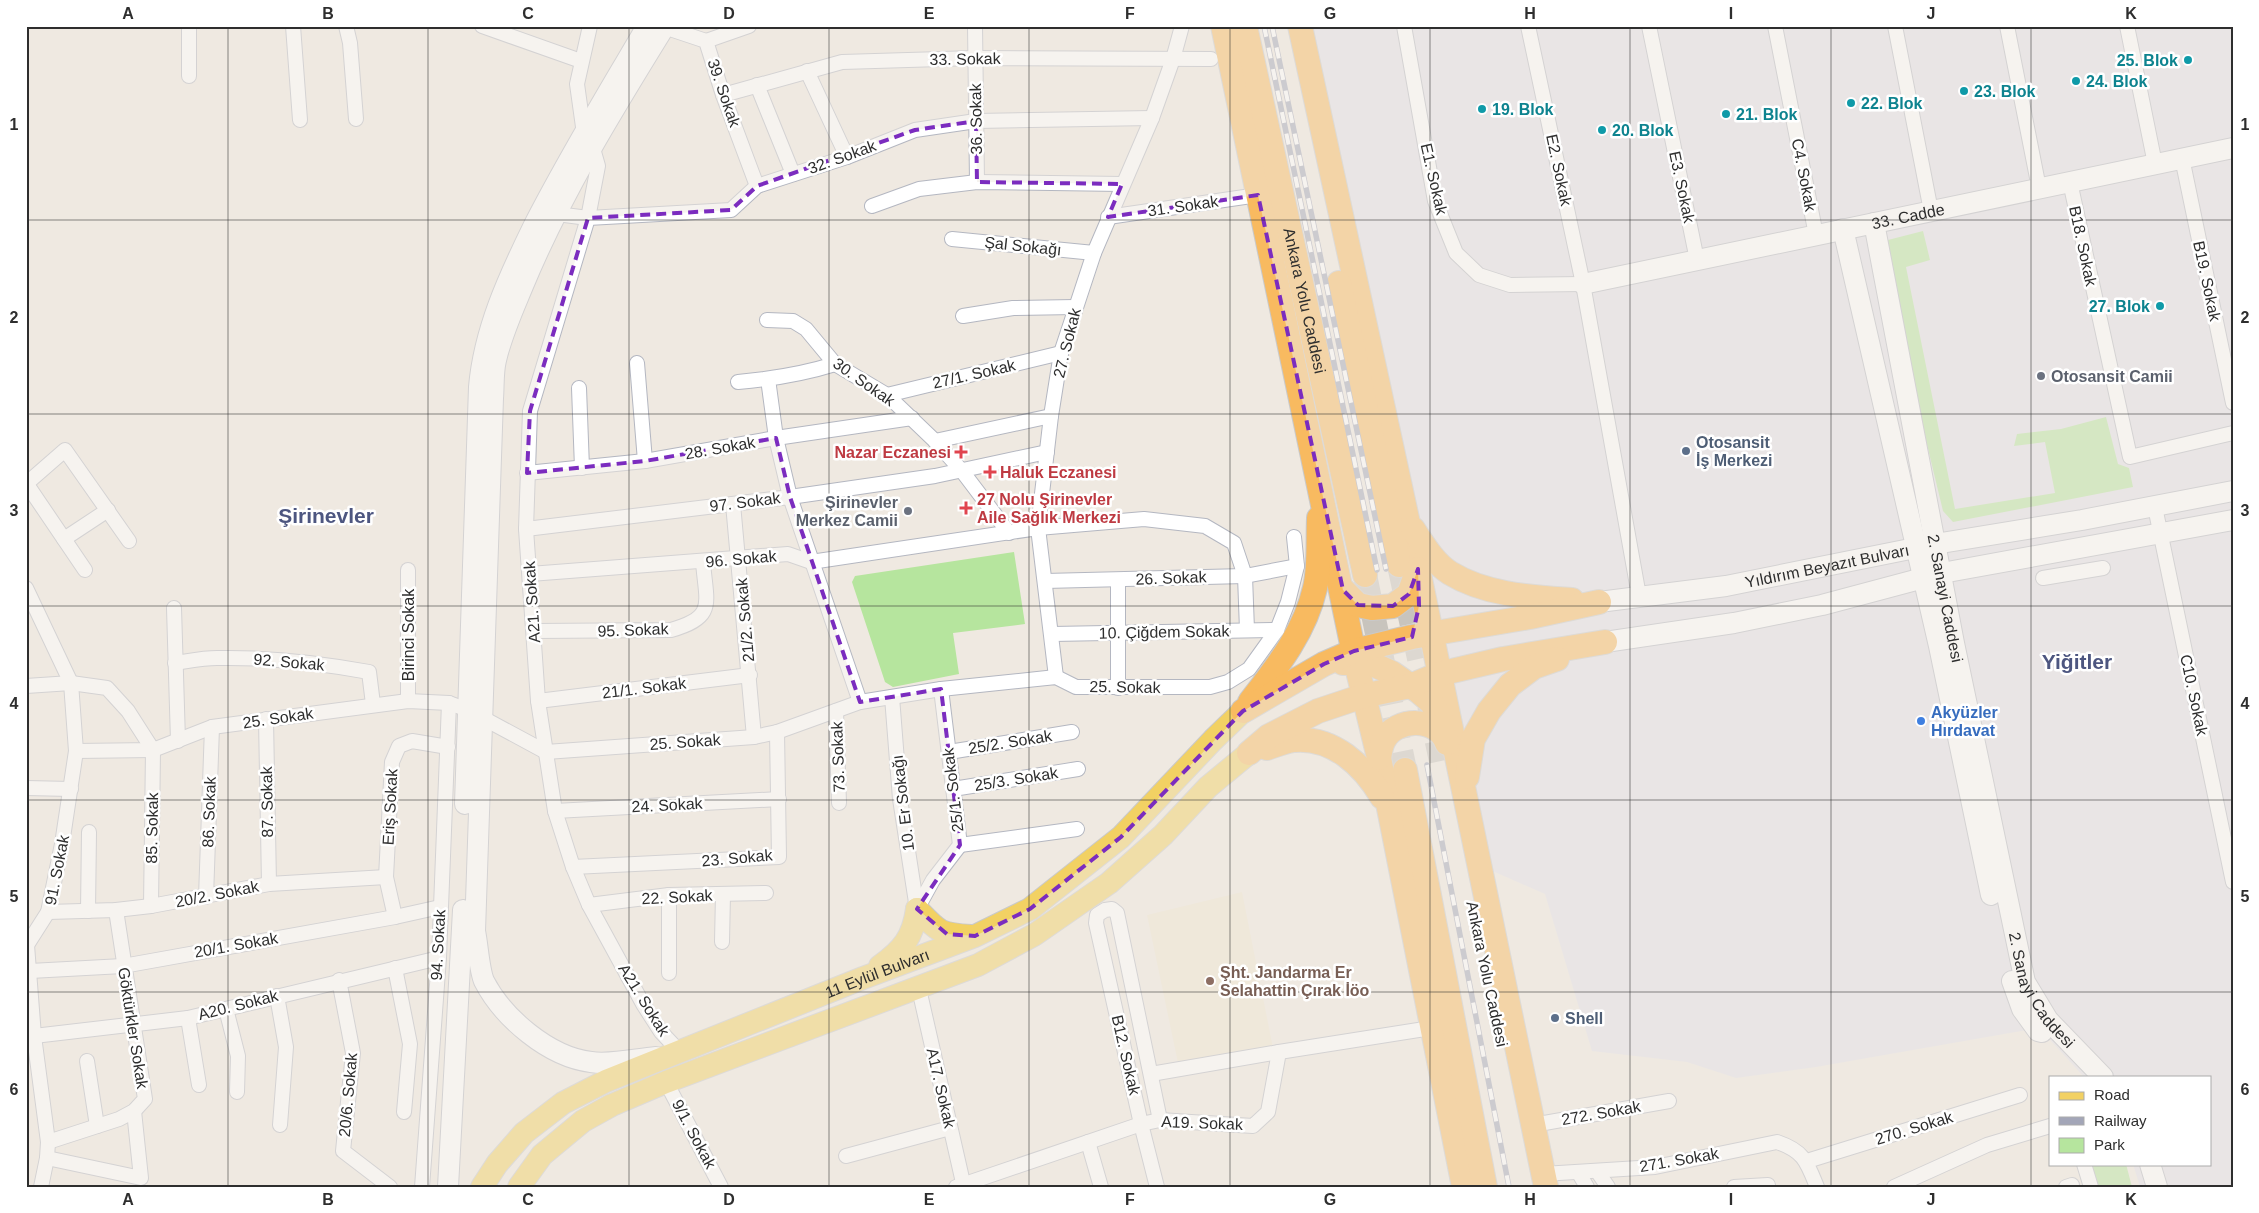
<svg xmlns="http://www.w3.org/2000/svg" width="2259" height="1213" font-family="Helvetica,sans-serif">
	<rect width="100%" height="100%" fill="#efe9e1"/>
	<polygon fill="#e3e1e8" points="1307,26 2233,26 2233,1187 2140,1187 2133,1164 2210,1164 2210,1077 2084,1077 2039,1028 1816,1067 1736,1078 1687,1062 1592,1051 1545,894 1488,869"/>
	<polygon fill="#f0e6d1" points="1242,892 1273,1048 1178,1063 1147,915"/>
	<g fill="#b6e59e">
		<polygon points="1923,231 1930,260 1906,267 1955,509 2055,493 2045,442 2014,446 2017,434 2061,429 2106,417 2118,464 2129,468 2133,487 1953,522 1943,511 1917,403 1884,241"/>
		<polygon points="1014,552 1025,624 953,633 959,674 893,687 885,682 852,582 855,576"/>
		<polygon points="2097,1164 2126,1164 2132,1187 2098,1187 2092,1166"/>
	</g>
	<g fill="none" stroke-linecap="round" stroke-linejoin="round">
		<g stroke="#c8c4bd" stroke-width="24" stroke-dasharray="24 12" stroke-linecap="butt">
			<polyline points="1399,565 1441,761"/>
			<polyline points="1365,575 1405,770"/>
		</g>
		<g stroke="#b4b7c1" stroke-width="16">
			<g id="minor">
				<polyline points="189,26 189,76"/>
				<polyline points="293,26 300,120"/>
				<polyline points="346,26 350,43 356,119"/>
				<polyline points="482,26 581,61"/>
				<polyline points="590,26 577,84 584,134 592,145 598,166 588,218 530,411 526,529 538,701 555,811 573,867 589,905 643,1004 661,1032 679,1051"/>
				<polyline points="975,26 977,182"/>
				<polyline points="1404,26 1435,201 1456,253 1479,275 1510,285 1583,284"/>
				<polyline points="1528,26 1583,284 1639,596"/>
				<polyline points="1649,26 1697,260"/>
				<polyline points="1775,26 1816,235"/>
				<polyline points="1895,26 1931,211"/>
				<polyline points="2007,26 2039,188"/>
				<polyline points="2127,26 2155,164"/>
				<polyline points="664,27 706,41 723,95 757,186"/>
				<polyline points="706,41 749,26"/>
				<polyline points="807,71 847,157"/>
				<polyline points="757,85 793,174"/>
				<polyline points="723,95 842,62 974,58 1211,59"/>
				<polyline points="2182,158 2233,403"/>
				<polyline points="2070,182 2130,457 2233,433"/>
				<polyline points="872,206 919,189 977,182 1122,184"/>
				<polyline points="549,213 588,218 731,210 757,186 847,157 915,130 976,121 1152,118"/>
				<polyline points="1108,217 1258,195"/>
				<polyline points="952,239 1094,253"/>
				<polyline points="963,316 1013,308 1075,307"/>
				<polyline points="767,320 793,321 806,329 835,364 887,395 935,441 962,471 1009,533"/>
				<polyline points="637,363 645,461"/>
				<polyline points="768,379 776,438 790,497 860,702"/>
				<path d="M738 382C772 379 803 374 835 364"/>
				<polyline points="579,388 582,468"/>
				<polyline points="887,395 1061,353"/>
				<polyline points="935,441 1051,416"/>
				<polyline points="527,473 645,461 776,438 912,418"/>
				<polyline points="26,483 85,570"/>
				<polyline points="26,484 65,450 129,541"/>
				<polyline points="733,504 754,737"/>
				<polyline points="2155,507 2233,882"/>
				<polyline points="526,529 790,497 935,476 1047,452"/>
				<polyline points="64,539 108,510"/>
				<polyline points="530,574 788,554 811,562 1038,528 1144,519 1205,526 1234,543 1245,576 1247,630"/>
				<polyline points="2043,578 2103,568"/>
				<polyline points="1045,581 1245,576 1297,566"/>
				<polyline points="26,588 71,683 76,751 62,844 48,912 27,945"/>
				<polyline points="174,608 178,741"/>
				<path d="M535 631 671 630C717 617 706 603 703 562"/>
				<polyline points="1052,634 1277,630"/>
				<path d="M175 663C189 661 203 658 217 658 268 657 320 663 369 672L373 704"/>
				<polyline points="1056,677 1038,528 1051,416 1061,353 1094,253 1152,118 1173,59 1182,26"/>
				<polyline points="26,686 71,683 107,688 128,711 153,750"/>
				<polyline points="1118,688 1118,580"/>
				<polyline points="892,697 900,799 917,909"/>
				<polyline points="408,701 408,570"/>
				<polyline points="538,701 750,675"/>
				<polyline points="836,711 839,803"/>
				<polyline points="266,719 269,884"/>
				<polyline points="76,751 153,750 212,727 408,701 449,703 468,710 546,752 754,737 777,732 860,702 941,689 1056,677 1076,687 1210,687 1228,682 1249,669 1277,630 1288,602 1297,566 1294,537"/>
				<polyline points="949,752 1072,732"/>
				<polyline points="26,788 71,789"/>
				<polyline points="953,789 1078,769"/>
				<polyline points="555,811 779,799"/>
				<polyline points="960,845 1077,829"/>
				<polyline points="573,867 779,857 777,732"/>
				<polyline points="669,895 669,973"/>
				<polyline points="206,897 212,727"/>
				<polyline points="589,905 669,895 766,893"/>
				<polyline points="151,906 153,750"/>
				<polyline points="917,909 933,880 960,845 941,689"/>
				<polyline points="88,911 89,832"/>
				<polyline points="48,912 116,910 151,906 269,884 386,877"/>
				<polyline points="395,917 386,877 392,762 399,746 412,741 448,747"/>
				<polyline points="722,942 723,894"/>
				<polyline points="27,945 34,1036 48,1142 47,1158 41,1187"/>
				<polyline points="395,968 410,1044 404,1112"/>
				<polyline points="30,971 123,966 395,917 440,907"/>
				<polyline points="339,980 353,1053 343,1151 390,1187"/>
				<polyline points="919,989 964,1187"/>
				<polyline points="277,996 286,1047 280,1125"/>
				<polyline points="226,1009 238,1056 237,1092"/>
				<polyline points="188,1018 199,1085"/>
				<polyline points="34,1036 188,1018 439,958"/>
				<polyline points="87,1061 97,1126"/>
				<polyline points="1151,1074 1279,1052"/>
				<polyline points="666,1082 721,1187"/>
				<polyline points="1533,1125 1669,1101"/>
				<polyline points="48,1142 119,1119 134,1111 145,1099 116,910"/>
				<polyline points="1088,1142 1101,1187"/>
				<polyline points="846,1156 950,1128"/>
				<polyline points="47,1158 141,1178 134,1111"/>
				<polyline points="1807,1161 2020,1095"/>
				<polyline points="2084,1164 2091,1187"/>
				<polyline points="1597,1171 1608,1187"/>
				<polyline points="1578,1172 1587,1187"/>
				<path d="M1543 1174 1655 1167 1777 1142C1804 1151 1807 1162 1817 1187"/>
				<polyline points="422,1187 439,958 449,703"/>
				<polyline points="956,1187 1141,1124 1160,1120 1253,1126 1268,1112 1279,1052 1431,1028"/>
				<polyline points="1157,1187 1141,1124 1096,923 1097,915 1105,910 1112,909 1117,913 1160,1120"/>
				<polyline points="1734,1187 1768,1185"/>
				<polyline points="1894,1187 1987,1145 2050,1126"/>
				<polyline points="2066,1187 2072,1185"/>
			</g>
		</g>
		<g stroke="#b4b7c1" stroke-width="22">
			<g id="secondary">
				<path id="s1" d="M1874 223 1954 643 2025 982 2048 1020 2103 1077"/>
				<polyline points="1843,229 1939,646 1991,895"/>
				<path id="s2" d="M1583 284 2233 148"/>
				<path id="s3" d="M1599 602 1726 586 1935 544 2082 520 2233 491"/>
				<polyline points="1605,642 1734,623 1822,605 1942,573 2233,520"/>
				<path d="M465 804 479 387C484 330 508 278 533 227 568 158 608 93 647 26"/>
				<polyline points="2012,981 2022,1009 2038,1031 2042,1032"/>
				<path d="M656 1057C635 1059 611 1065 591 1062 549 1057 503 1018 484 981 479 969 478 945 475 931L493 398C494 386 493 372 496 360 502 334 513 310 523 286 561 194 613 110 665 26"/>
				<polyline points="2150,1164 2157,1187"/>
				<polyline points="448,1187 463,910"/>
			</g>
		</g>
		<g stroke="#c9c9c9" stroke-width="24">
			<g id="primary">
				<path d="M917 909C939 932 939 934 971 936"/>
				<path d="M880 966C903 950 913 937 917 909"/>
				<path id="s4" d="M482 1187 497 1164 524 1133 563 1103 606 1081 863 978 975 936 1030 909 1121 837 1213 740 1243 711"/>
				<polyline points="519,1187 542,1155 583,1121 612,1105 666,1082 978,965 1034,935 1109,883 1163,835 1208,787 1249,753"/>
			</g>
		</g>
		<g stroke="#c9c9c9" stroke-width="26">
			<g id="trunk">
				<polyline points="1223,26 1356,663 1379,758 1464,1187"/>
				<path id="s5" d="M1245 26 1365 575"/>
				<polyline points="1300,26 1418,569 1546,1187"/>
				<polyline points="1339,283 1399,565"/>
				<path d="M1413 529C1423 544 1434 563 1450 573 1486 595 1531 597 1572 600"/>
				<polyline points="1343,590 1358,605 1372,608 1393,606 1409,594 1418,569"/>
				<polyline points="1343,663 1370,663 1392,673 1418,691 1432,703 1444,725"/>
				<path d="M1250 702C1277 667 1305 632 1315 588 1320 567 1318 541 1319 518"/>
				<polyline points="1243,711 1324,664 1354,651 1412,637 1530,617 1599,602"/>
				<path d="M1267 748C1276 745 1285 741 1293 740 1333 736 1364 766 1382 797"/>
				<polyline points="1249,753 1269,736 1318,711 1363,696 1410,686 1439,674 1503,659 1605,642"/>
				<path d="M1379 758C1380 752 1381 745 1384 740 1396 717 1438 717 1447 743"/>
				<polyline points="1405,770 1485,1187"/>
				<polyline points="1467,777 1473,739 1489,711 1510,685 1534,667 1557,659"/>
			</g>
		</g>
		<use href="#minor" stroke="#fff" stroke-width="14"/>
		<use href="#secondary" stroke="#fff" stroke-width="20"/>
		<use href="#primary" stroke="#f2d163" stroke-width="22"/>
		<use href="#trunk" stroke="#f8ba60" stroke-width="24"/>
		<g stroke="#a3a6b8" stroke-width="5.5">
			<g id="rail">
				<polyline points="1264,26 1377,570"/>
				<polyline points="1272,26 1386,569"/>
				<polyline points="1427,765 1509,1187"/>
			</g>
		</g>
		<use href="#rail" stroke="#fff" stroke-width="4" stroke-dasharray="11" stroke-linecap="butt"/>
	</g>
	<path d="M0 0H2259V1213H0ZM976 121 977 182 1122 184 1108 217 1258 195 1343 590 1358 605 1393 606 1409 594 1418 569 1419 606 1412 637 1354 651 1324 664 1243 711 1121 837 1030 909 975 936 947 934 917 909 960 845 941 689 860 702 790 497 776 438 645 461 527 473 530 411 588 218 731 210 757 186 915 130Z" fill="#efe9e1" fill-opacity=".55" fill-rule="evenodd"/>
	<path fill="none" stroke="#7b2cbf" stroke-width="4" stroke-dasharray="10 6" stroke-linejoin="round" d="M976 121 977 182 1122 184 1108 217 1258 195 1343 590 1358 605 1393 606 1409 594 1418 569 1419 606 1412 637 1354 651 1324 664 1243 711 1121 837 1030 909 975 936 947 934 917 909 960 845 941 689 860 702 790 497 776 438 645 461 527 473 530 411 588 218 731 210 757 186 915 130Z"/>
	<path fill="none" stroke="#2e2e2e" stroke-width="1" stroke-opacity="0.55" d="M228 26V1187M428 26V1187M629 26V1187M829 26V1187M1029 26V1187M1230 26V1187M1430 26V1187M1630 26V1187M1831 26V1187M2031 26V1187M26 220H2233M26 414H2233M26 606H2233M26 800H2233M26 992H2233"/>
	<g fill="#0f9aa8" stroke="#fff" stroke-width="2">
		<circle cx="2188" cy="60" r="5"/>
		<circle cx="2076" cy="81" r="5"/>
		<circle cx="1964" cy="91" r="5"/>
		<circle cx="1851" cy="103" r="5"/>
		<circle cx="1482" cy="109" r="5"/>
		<circle cx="1726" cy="114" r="5"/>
		<circle cx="1602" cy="130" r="5"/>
		<circle cx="2160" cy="306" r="5"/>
	</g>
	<g fill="#6b7280" stroke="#fff" stroke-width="2">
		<circle cx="2041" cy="376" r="5"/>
		<circle cx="908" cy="511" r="5"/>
	</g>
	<g fill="#5c6f8a" stroke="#fff" stroke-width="2">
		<circle cx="1686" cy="451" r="5"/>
		<circle cx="1555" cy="1018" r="5"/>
	</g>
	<g fill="#e0444e" stroke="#fff" stroke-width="2">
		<path d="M958.5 444.5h5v5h5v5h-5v5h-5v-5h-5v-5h5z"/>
		<path d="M987.5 464.5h5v5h5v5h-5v5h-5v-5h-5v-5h5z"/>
		<path d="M963.5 500.5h5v5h5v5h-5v5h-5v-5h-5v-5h5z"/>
	</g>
	<circle fill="#3f7fe0" stroke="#fff" stroke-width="2" cx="1921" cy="721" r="5"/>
	<circle fill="#8d6e63" stroke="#fff" stroke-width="2" cx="1210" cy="981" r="5"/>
	<g text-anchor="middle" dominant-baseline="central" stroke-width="5" stroke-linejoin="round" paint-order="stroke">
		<g font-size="16" fill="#2e2e2e" stroke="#fff">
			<text transform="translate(965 59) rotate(-1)">33. Sokak</text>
			<text transform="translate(724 93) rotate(71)">39. Sokak</text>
			<text transform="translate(976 119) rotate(-91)">36. Sokak</text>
			<text transform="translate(842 157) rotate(-20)">32. Sokak</text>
			<text transform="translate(1559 170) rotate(78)">E2. Sokak</text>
			<text transform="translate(1804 175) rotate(79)">C4. Sokak</text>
			<text transform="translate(1434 179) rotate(77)">E1. Sokak</text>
			<text transform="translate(1682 187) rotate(78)">E3. Sokak</text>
			<text transform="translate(1183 206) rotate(-8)">31. Sokak</text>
			<text stroke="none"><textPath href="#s2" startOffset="332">33. Cadde</textPath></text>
			<text transform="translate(1023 246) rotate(6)">Şal Sokağı</text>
			<text transform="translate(2083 246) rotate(78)">B18. Sokak</text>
			<text transform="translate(2207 281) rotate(78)">B19. Sokak</text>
			<text stroke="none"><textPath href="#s5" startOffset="281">Ankara Yolu Caddesi</textPath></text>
			<text transform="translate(1067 343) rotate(-76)">27. Sokak</text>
			<text transform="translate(974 374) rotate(-13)">27/1. Sokak</text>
			<text transform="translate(864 382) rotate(35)">30. Sokak</text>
			<text transform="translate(720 448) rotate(-10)">28. Sokak</text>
			<text transform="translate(745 502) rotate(-7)">97. Sokak</text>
			<text transform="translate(741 559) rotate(-5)">96. Sokak</text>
			<text stroke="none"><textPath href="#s3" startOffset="231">Yıldırım Beyazıt Bulvarı</textPath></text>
			<text transform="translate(1171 578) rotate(-2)">26. Sokak</text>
			<text stroke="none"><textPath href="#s1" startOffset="382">2. Sanayi Caddesi</textPath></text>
			<text transform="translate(532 602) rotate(-94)">A21. Sokak</text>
			<text transform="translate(745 620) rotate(-95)">21/2. Sokak</text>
			<text transform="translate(633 630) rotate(-2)">95. Sokak</text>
			<text transform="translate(1164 632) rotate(-1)">10. Çiğdem Sokak</text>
			<text transform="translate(408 635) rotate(-90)">Birinci Sokak</text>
			<text transform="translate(289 662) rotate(5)">92. Sokak</text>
			<text transform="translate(1125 687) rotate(1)">25. Sokak</text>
			<text transform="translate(644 688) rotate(-7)">21/1. Sokak</text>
			<text transform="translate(2194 695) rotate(78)">C10. Sokak</text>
			<text transform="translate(278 718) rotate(-8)">25. Sokak</text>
			<text transform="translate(685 742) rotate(-4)">25. Sokak</text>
			<text transform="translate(1010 742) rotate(-9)">25/2. Sokak</text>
			<text transform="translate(838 757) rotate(-92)">73. Sokak</text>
			<text transform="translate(1016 779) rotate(-9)">25/3. Sokak</text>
			<text transform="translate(953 790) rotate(-97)">25/1. Sokak</text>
			<text transform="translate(267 802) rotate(-91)">87. Sokak</text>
			<text transform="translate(903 803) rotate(-97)">10. Er Sokağı</text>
			<text transform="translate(667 805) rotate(-3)">24. Sokak</text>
			<text transform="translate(390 807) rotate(-87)">Eriş Sokak</text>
			<text transform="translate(209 812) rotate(-88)">86. Sokak</text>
			<text transform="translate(152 828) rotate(-89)">85. Sokak</text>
			<text transform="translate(737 858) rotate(-5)">23. Sokak</text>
			<text transform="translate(57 870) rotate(-79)">91. Sokak</text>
			<text transform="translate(217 894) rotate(-11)">20/2. Sokak</text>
			<text transform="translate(677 897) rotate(-3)">22. Sokak</text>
			<text transform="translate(236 945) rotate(-10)">20/1. Sokak</text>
			<text transform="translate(438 945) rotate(-87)">94. Sokak</text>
			<text stroke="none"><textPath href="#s4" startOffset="458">11 Eylül Bulvarı</textPath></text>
			<text transform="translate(1487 974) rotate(78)">Ankara Yolu Caddesi</text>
			<text stroke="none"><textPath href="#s1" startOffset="788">2. Sanayi Caddesi</textPath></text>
			<text transform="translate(644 1000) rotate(58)">A21. Sokak</text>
			<text transform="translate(238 1005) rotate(-14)">A20. Sokak</text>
			<text transform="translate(133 1028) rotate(81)">Göktürkler Sokak</text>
			<text transform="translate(1126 1055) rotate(77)">B12. Sokak</text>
			<text transform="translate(941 1088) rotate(77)">A17. Sokak</text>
			<text transform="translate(348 1095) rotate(-85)">20/6. Sokak</text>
			<text transform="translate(1601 1113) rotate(-10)">272. Sokak</text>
			<text transform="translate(1202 1123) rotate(2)">A19. Sokak</text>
			<text transform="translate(1914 1128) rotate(-17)">270. Sokak</text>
			<text transform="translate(694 1134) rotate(62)">9/1. Sokak</text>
			<text transform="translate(1679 1160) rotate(-10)">271. Sokak</text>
		</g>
		<g font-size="16" font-weight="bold" fill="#0d838f" stroke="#fff" text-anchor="start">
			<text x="2178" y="60" text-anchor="end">25. Blok</text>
			<text x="2086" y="81">24. Blok</text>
			<text x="1974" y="91">23. Blok</text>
			<text x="1861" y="103">22. Blok</text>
			<text x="1492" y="109">19. Blok</text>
			<text x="1736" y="114">21. Blok</text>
			<text x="1612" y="130">20. Blok</text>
			<text x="2150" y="306" text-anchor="end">27. Blok</text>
		</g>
		<g font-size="16" font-weight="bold" fill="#5b616d" stroke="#fff" text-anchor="start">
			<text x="2051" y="376">Otosansit Camii</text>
			<text x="898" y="502" text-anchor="end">Şirinevler<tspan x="898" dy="18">Merkez Camii</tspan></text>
		</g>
		<g font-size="16" font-weight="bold" fill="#4e5e75" stroke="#fff" text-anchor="start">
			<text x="1696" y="442">Otosansit<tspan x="1696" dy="18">İş Merkezi</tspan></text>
			<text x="1565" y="1018">Shell</text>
		</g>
		<g font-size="16" font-weight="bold" fill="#be3a42" stroke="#fff" text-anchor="start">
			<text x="951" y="452" text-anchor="end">Nazar Eczanesi</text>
			<text x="1000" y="472">Haluk Eczanesi</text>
			<text x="977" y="499">27 Nolu Şirinevler<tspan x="977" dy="18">Aile Sağlık Merkezi</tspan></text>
		</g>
		<g font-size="16" font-weight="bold" fill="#366cbe" stroke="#fff" text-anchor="start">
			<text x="1931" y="712">Akyüzler<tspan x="1931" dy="18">Hırdavat</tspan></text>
		</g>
		<g font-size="16" font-weight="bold" fill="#785e54" stroke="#fff" text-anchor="start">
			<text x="1220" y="972">Şht. Jandarma Er<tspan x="1220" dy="18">Selahattin Çırak İöo</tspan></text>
		</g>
		<g font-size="21" font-weight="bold" fill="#4d5680" stroke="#fff">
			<text x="326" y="515">Şirinevler</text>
			<text x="2077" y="661">Yiğitler</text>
		</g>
	</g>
	<rect width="2259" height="1213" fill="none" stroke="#ffffff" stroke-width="55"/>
	<rect x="2049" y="1076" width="162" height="90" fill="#ffffff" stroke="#ababab"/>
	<rect x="2059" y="1092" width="25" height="8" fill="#f2d163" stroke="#ababab"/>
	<text x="2094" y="1100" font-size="15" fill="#2e2e2e">Road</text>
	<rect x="2059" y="1117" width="25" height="8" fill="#a3a6b8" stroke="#ababab"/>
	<text x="2094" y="1126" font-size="15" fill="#2e2e2e">Railway</text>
	<rect x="2059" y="1138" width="25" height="15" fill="#b6e59e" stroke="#ababab"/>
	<text x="2094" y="1150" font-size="15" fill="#2e2e2e">Park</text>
	<rect x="28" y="28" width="2204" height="1158" fill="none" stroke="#2e2e2e" stroke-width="2"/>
	<g font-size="16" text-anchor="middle" font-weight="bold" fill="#2e2e2e">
		<text x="128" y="19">A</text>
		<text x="328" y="19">B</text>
		<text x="528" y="19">C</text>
		<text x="729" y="19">D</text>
		<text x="929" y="19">E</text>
		<text x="1130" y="19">F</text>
		<text x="1330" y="19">G</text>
		<text x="1530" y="19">H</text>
		<text x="1731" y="19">I</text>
		<text x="1931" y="19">J</text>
		<text x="2131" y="19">K</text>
		<text x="14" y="130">1</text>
		<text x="2245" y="130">1</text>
		<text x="14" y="323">2</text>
		<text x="2245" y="323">2</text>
		<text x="14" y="516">3</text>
		<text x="2245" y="516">3</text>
		<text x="14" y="709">4</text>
		<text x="2245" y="709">4</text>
		<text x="14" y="902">5</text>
		<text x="2245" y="902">5</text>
		<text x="14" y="1095">6</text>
		<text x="2245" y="1095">6</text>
		<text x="128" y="1205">A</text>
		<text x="328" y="1205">B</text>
		<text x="528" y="1205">C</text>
		<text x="729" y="1205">D</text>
		<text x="929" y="1205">E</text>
		<text x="1130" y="1205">F</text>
		<text x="1330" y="1205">G</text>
		<text x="1530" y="1205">H</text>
		<text x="1731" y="1205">I</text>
		<text x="1931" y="1205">J</text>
		<text x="2131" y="1205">K</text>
	</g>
</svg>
